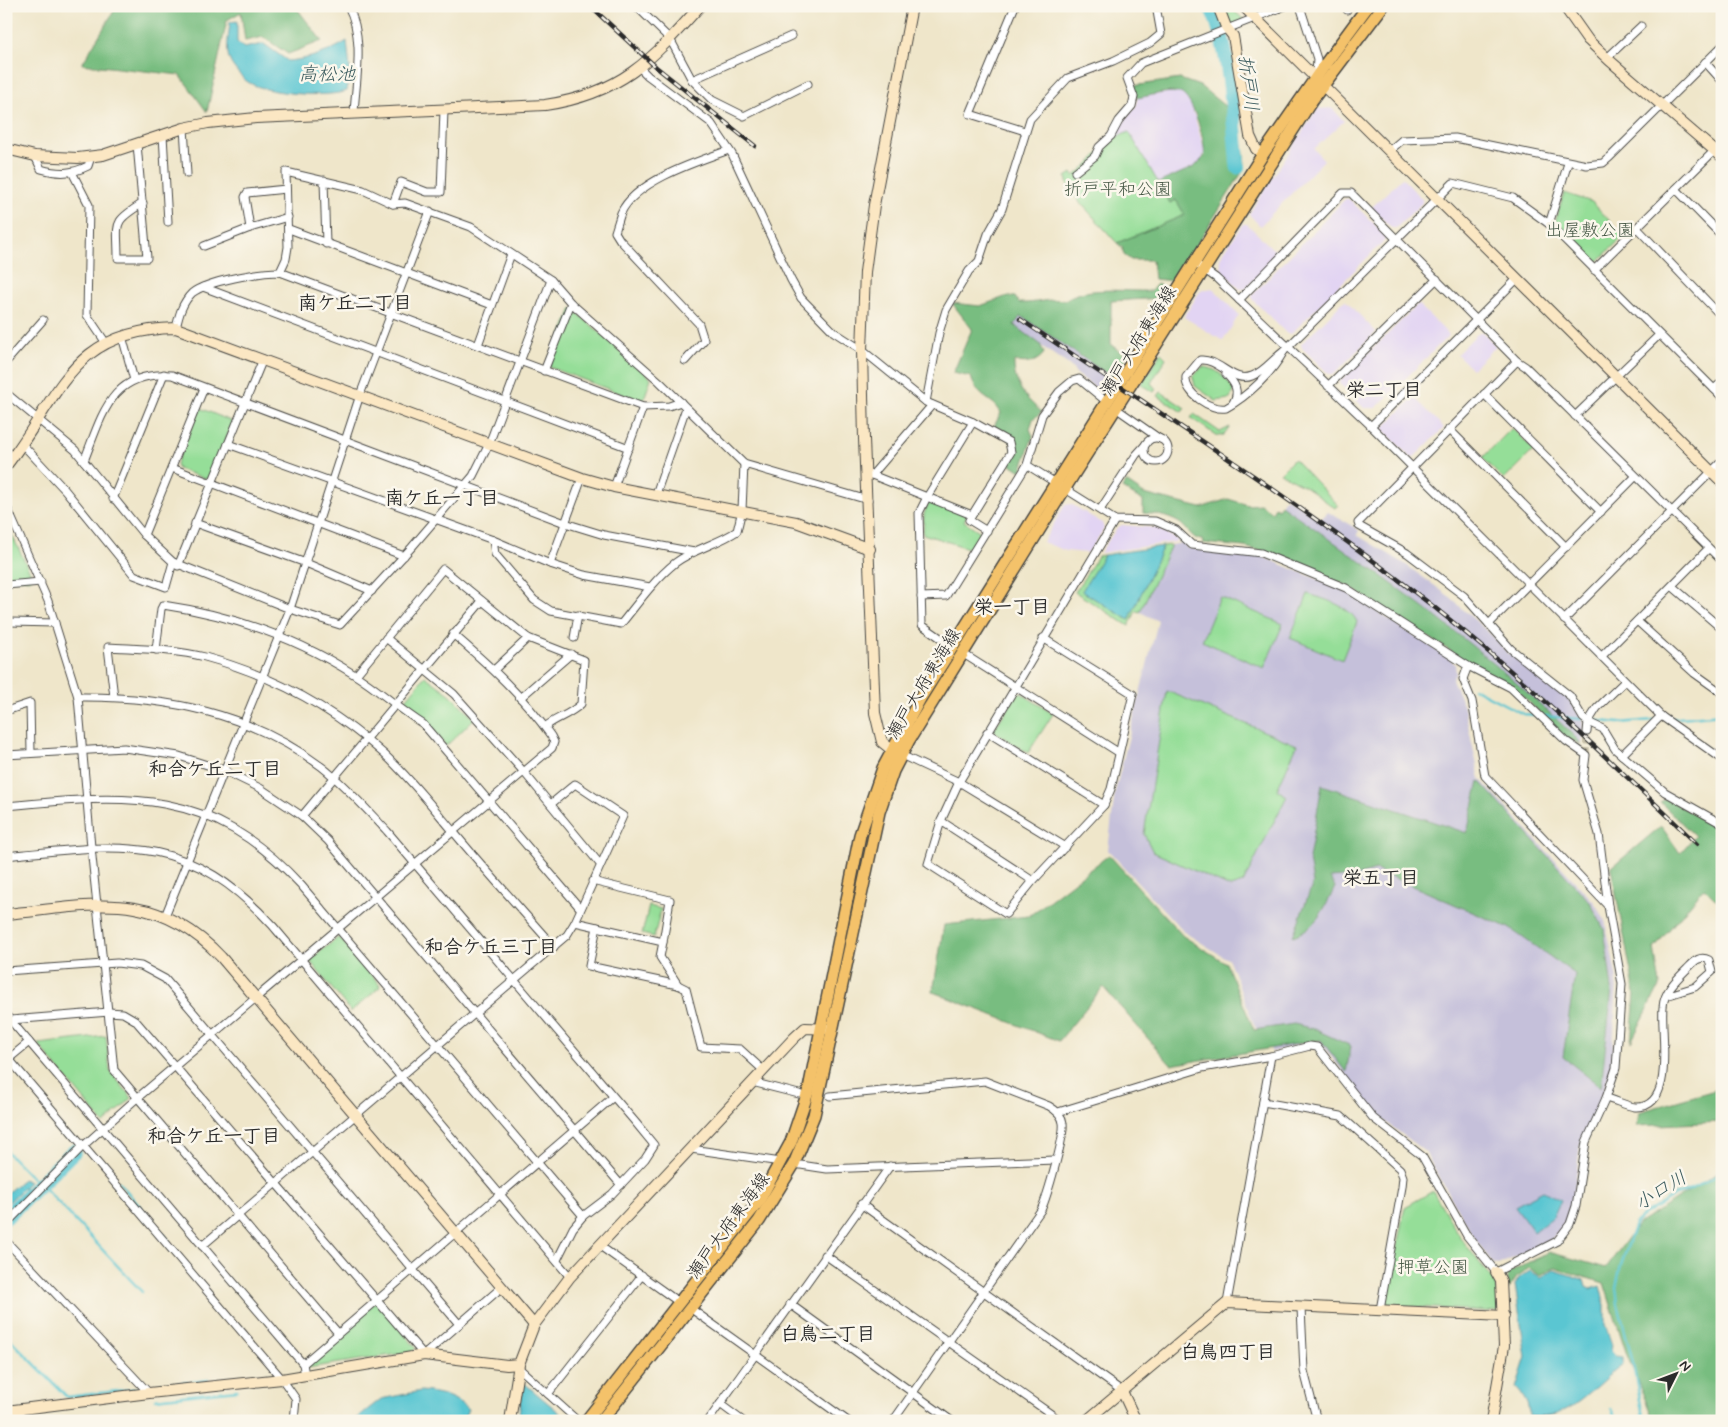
<svg xmlns="http://www.w3.org/2000/svg" width="1728" height="1427" font-family="Mynerve,'Klee One',sans-serif">
	<rect width="100%" height="100%" fill="#fbf7ec"/>
	<filter id="ink" filterUnits="userSpaceOnUse"><feTurbulence type="fractalNoise" baseFrequency=".02" numOctaves="2"/><feDisplacementMap in="SourceGraphic" scale="10" xChannelSelector="R" yChannelSelector="G"/><feConvolveMatrix kernelMatrix="1 2 1 2 8 2 1 2 1" color-interpolation-filters="sRGB"/></filter>
	<filter id="wash" filterUnits="userSpaceOnUse"><feTurbulence type="fractalNoise" baseFrequency=".0096" numOctaves="4" result="noise"/><feDisplacementMap in="SourceGraphic" scale="20" xChannelSelector="R" yChannelSelector="G"/><feGaussianBlur stdDeviation="1.12" result="paint"/><feColorMatrix in="noise" values="0 0 0 0 0 0 0 0 0 0 0 0 0 0 0 0 0 1.4 0 .05"/><feComposite in="paint" operator="in"/></filter>
	<g filter="url(#wash)">
		<rect width="100%" height="100%" fill="#efe6ca"/>
		<g fill="#e2d4f3">
			<polygon points="1172,92 1181,93 1190,101 1205,152 1200,163 1194,167 1158,183 1129,132 1117,137 1115,134 1118,127 1136,107 1137,98"/>
			<polygon points="1332,108 1344,121 1314,149 1324,160 1260,226 1249,214 1317,109"/>
			<polygon points="1402,178 1422,199 1422,203 1396,228 1392,228 1371,208"/>
			<polygon points="1345,199 1349,199 1386,236 1386,239 1291,334 1287,334 1252,299 1252,295"/>
			<polygon points="1243,224 1247,224 1277,253 1277,256 1245,289 1240,289 1222,271 1220,258"/>
			<polygon points="1213,288 1239,315 1223,341 1184,317 1201,290"/>
			<polygon points="1345,300 1376,332 1334,374 1329,374 1302,348 1301,344"/>
			<polygon points="1418,304 1449,335 1376,408 1364,408 1341,385 1340,381"/>
			<polygon points="1479,332 1482,332 1496,346 1472,369 1457,354"/>
			<polygon points="1414,397 1444,428 1414,457 1410,457 1384,431 1384,427"/>
			<polygon points="1071,504 1102,523 1104,529 1088,553 1066,551 1043,542 1065,505"/>
			<polygon points="1122,525 1157,528 1180,541 1100,553 1117,528"/>
		</g>
		<g fill="#c5c0da">
			<polygon points="1021,315 1113,378 1103,394 1077,374 1070,366 1017,329 1014,325"/>
			<polygon points="1286,497 1321,519 1328,512 1359,530 1357,535 1402,562 1446,594 1497,640 1508,654 1512,654 1564,695 1574,706 1584,723 1582,744 1556,718 1383,577 1281,505"/>
			<polygon points="1183,543 1187,548 1256,554 1342,589 1449,658 1455,664 1456,673 1452,679 1464,707 1480,779 1594,902 1605,920 1617,980 1612,1065 1604,1090 1580,1145 1574,1195 1569,1216 1561,1231 1548,1242 1498,1265 1493,1264 1471,1233 1425,1152 1377,1115 1318,1040 1272,1052 1254,1025 1229,960 1184,932 1108,850 1115,792 1158,621 1140,612 1171,545"/>
		</g>
		<g fill="#95de98" stroke="#608462">
			<polygon points="1220,6 1229,6 1244,20 1229,27"/>
			<path d="M1129 132 1170 203 1176 200 1185 215 1117 243 1069 190 1066 177 1072 173 1074 176C1090 164 1102 149 1116 135L1117 137Z"/>
			<polygon points="1239,145 1243,145 1245,164 1241,174"/>
			<polygon points="1564,193 1592,202 1624,236 1596,263 1593,263 1556,226 1555,222"/>
			<polygon points="572,308 651,378 643,402 549,367"/>
			<polygon points="1161,353 1166,358 1151,383 1156,389 1154,392 1141,384"/>
			<path d="M1202 367C1217 367 1229 380 1234 392L1229 399 1216 401 1195 386 1193 377Z"/>
			<polygon points="1161,392 1185,408 1182,412 1158,396"/>
			<polygon points="200,408 233,422 210,478 206,479 178,469 176,464"/>
			<polygon points="1194,414 1220,432 1230,427 1224,435 1217,436 1191,418"/>
			<polygon points="1512,428 1534,450 1504,480 1482,458"/>
			<polygon points="1294,459 1338,505 1335,508 1306,487 1280,473"/>
			<polygon points="929,500 967,515 964,521 979,531 980,536 971,549 923,534 924,514"/>
			<polygon points="6,523 32,576 31,579 6,580"/>
			<polygon points="1171,545 1140,612 1136,611 1129,626 1075,592 1098,556 1104,555 1082,591 1129,620 1163,546"/>
			<path d="M1308 594C1324 599 1350 606 1357 622L1342 660 1290 638Z"/>
			<polygon points="1220,597 1283,624 1264,668 1202,641"/>
			<polygon points="425,676 451,695 474,719 446,746 424,722 402,704"/>
			<polygon points="1167,691 1297,745 1277,790 1287,796 1243,883 1230,887 1153,852 1144,834"/>
			<polygon points="1018,693 1021,693 1053,714 1028,753 995,732 994,729"/>
			<polygon points="649,906 661,909 654,937 642,934"/>
			<polygon points="339,937 381,986 351,1012 309,960"/>
			<polygon points="106,1036 110,1071 132,1098 104,1124 38,1044"/>
			<polygon points="1433,1191 1460,1237 1495,1283 1499,1312 1385,1305 1405,1207"/>
			<polygon points="377,1300 416,1348 412,1352 307,1368 307,1363"/>
		</g>
		<g fill="#78bd80" stroke="#527456">
			<polygon points="117,6 295,6 322,41 288,54 263,37 245,41 241,12 227,20 207,112 180,75 82,64"/>
			<path d="M1180 79 1200 86 1226 107H1229L1235 168H1241V174L1174 281 1154 279 1152 260H1131L1124 255 1122 247 1117 243 1185 215 1176 200 1170 203 1158 183 1194 167 1204 157C1207 145 1193 97 1180 93 1168 90 1150 96 1137 98L1132 86Z"/>
			<path d="M1157 284 1169 289 1163 298 1111 301V345L1127 356 1113 378 1021 316 1014 325 1040 344 1044 353C1036 364 1026 364 1014 361 1013 383 1025 399 1042 412L1033 419 1030 429 1033 436 1021 471 1009 463 1016 447 1008 438 993 428 1001 413C993 397 978 400 971 377L953 373 972 329 952 303 980 306 1005 297H1015L1019 303C1035 304 1049 298 1065 300 1086 285 1125 292 1151 291Z"/>
			<path d="M1126 482 1144 494 1201 508 1228 499 1248 505 1260 504 1272 512 1275 507 1278 509 1281 505C1386 578 1491 653 1582 744L1567 739 1512 686 1471 664 1346 585 1265 552 1244 547 1203 543 1202 540C1192 540 1187 527 1178 522 1167 516 1155 514 1143 513V501L1122 488Z"/>
			<path d="M1479 781 1590 902 1604 929 1612 989 1601 1087 1563 1057 1575 974 1509 928 1376 870 1355 876 1330 878 1335 887C1325 908 1316 928 1293 936L1313 883 1309 859 1322 785 1467 833Z"/>
			<polygon points="1666,798 1722,831 1722,906 1704,888 1654,948 1660,985 1631,1042 1635,993 1611,868 1661,826 1680,853 1695,836 1660,802"/>
			<polygon points="1109,855 1183,936 1226,963 1254,1030 1294,1024 1314,1029 1351,1046 1346,1072 1321,1040 1171,1065 1103,987 1059,1041 933,992 944,925 1029,916"/>
			<polygon points="1722,1088 1722,1122 1637,1126 1639,1112"/>
			<polygon points="1722,1170 1722,1421 1654,1421 1627,1355 1604,1283 1555,1268 1540,1275 1529,1268 1517,1277 1509,1289 1507,1274 1549,1252 1606,1268 1639,1223"/>
		</g>
		<g fill="#5ac6d2" stroke="#42787e">
			<path d="M237 21V42L244 48 264 44 288 61C309 59 328 53 347 41L350 69 347 91C328 98 266 94 248 82 243 79 232 67 230 61 225 50 229 34 230 22Z"/>
			<polygon points="1163,546 1129,620 1082,591 1104,555"/>
			<polygon points="23,1179 29,1182 6,1205 6,1194"/>
			<polygon points="1543,1191 1561,1200 1553,1217 1534,1232 1515,1206"/>
			<path d="M1554 1270 1585 1280 1587 1287 1591 1289 1600 1286 1605 1305V1325L1612 1345 1611 1351 1615 1356 1623 1357V1364C1593 1385 1570 1423 1529 1416 1529 1403 1525 1397 1516 1388L1526 1357 1515 1285 1519 1278 1530 1271 1541 1277Z"/>
			<polygon points="524,1383 566,1418 564,1421 518,1421"/>
			<path d="M421 1391C440 1393 454 1396 468 1409L463 1421H353L381 1399Z"/>
		</g>
		<g fill="none" stroke-linecap="round" stroke-linejoin="round">
			<g stroke="#5ac6d2" stroke-width="2.5">
				<polyline points="1473,688 1523,714 1536,715"/>
				<polyline points="1544,716 1581,719"/>
				<polyline points="1668,719 1722,714"/>
				<polyline points="1591,720 1619,723 1653,720"/>
				<polyline points="6,1151 39,1185"/>
				<polyline points="119,1182 168,1240"/>
				<polyline points="40,1183 142,1292"/>
				<polyline points="6,1335 67,1397 208,1380"/>
				<polyline points="155,1399 237,1390"/>
				<polyline points="1611,1409 1617,1421"/>
				<polyline points="1644,1421 1632,1359 1618,1304 1616,1288 1620,1268 1635,1224 1642,1216 1674,1196 1691,1189 1722,1173"/>
			</g>
			<g stroke="#5ac6d2" stroke-width="15">
				<path d="M1210 6C1230 39 1234 127 1238 167"/>
				<polyline points="6,1217 74,1151"/>
			</g>
		</g>
	</g>
	<g filter="url(#ink)">
		<g fill="none" stroke-linecap="round" stroke-linejoin="round">
			<polyline stroke="#c8c1aa" stroke-width="7" stroke-dasharray="7 3.5" stroke-linecap="butt" points="1586,755 1587,732"/>
			<g stroke="#484743" stroke-width="9">
				<g id="street">
					<path d="M348 6C365 38 356 79 354 113"/>
					<polyline points="636,6 670,39 692,80 712,100 744,116 808,84"/>
					<polyline points="1015,6 970,114 1025,131"/>
					<polyline points="1300,6 1317,59 1316,74"/>
					<polyline points="1346,6 1347,10"/>
					<polyline points="1607,58 1641,26"/>
					<polyline points="1705,62 1722,81"/>
					<polyline points="640,68 648,76 711,123 732,154 791,280 801,298 834,332 862,350 926,402 973,422 1009,442 1011,452 969,520 987,531"/>
					<polyline points="692,80 791,36"/>
					<polyline points="184,128 187,174"/>
					<polyline points="163,135 168,222"/>
					<path d="M137 144 147 258H118C118 222 111 223 143 203"/>
					<polyline points="1389,151 1402,140 1455,138 1587,165 1603,163 1610,157 1722,46"/>
					<path d="M35 156 41 169C58 174 72 174 88 166L91 157"/>
					<polyline points="72,172 89,205 87,315 106,343"/>
					<polyline points="1075,172 1095,156 1099,147 1111,136 1119,121 1132,106 1134,97 1127,78 1141,63 1285,6"/>
					<polyline points="324,180 326,244"/>
					<polyline points="286,189 247,193 245,197 250,228 288,217"/>
					<polyline points="1676,189 1722,236"/>
					<polyline points="393,204 401,182 427,192 441,192 444,110"/>
					<polyline points="1549,224 1568,163"/>
					<polyline points="1637,228 1722,317"/>
					<polyline points="289,229 492,305"/>
					<polyline points="204,246 250,228"/>
					<polyline points="1195,263 1216,278 1371,426 1661,716 1722,759"/>
					<polyline points="1594,270 1715,150"/>
					<polyline points="280,272 286,259 288,247 286,172 363,190 393,204 405,203 471,227 551,280 571,303 659,381 744,464 868,500"/>
					<polyline points="203,287 629,448"/>
					<polyline points="1239,300 1343,193 1351,193 1517,361 1526,367 1722,561"/>
					<path d="M176 328C179 315 182 303 192 293 207 281 260 272 280 272L643 407 669 406 681 402"/>
					<polyline points="122,336 134,380"/>
					<polyline points="478,345 511,254"/>
					<polyline points="1284,351 1453,183 1513,198 1549,224 1722,397"/>
					<path d="M1284 351C1272 373 1248 396 1226 408 1211 411 1184 393 1186 377L1200 360C1219 358 1233 384 1252 376 1264 372 1274 358 1284 351Z"/>
					<path d="M685 361 704 340 699 324 620 240 615 232C617 226 619 219 621 213 635 181 698 161 729 150"/>
					<polyline points="1517,361 1358,523 1359,526 1407,553 1464,596 1511,649 1570,696 1583,718 1588,722 1587,732"/>
					<polyline points="6,362 43,320"/>
					<polyline points="544,371 571,303"/>
					<path d="M1226 374C1235 383 1240 391 1233 403"/>
					<polyline points="1328,386 1437,279"/>
					<polyline points="1714,389 1722,382"/>
					<polyline points="6,393 75,450 144,535 173,562 290,609 340,625 412,547 473,476 489,444 551,280"/>
					<polyline points="1484,394 1601,512"/>
					<polyline points="926,402 939,333 946,310 969,271 979,261 988,234 1002,209 1030,119 1068,78 1113,61 1150,43 1161,34 1156,6"/>
					<polyline points="1117,409 1160,439"/>
					<polyline points="1575,416 1659,335"/>
					<polyline points="1371,426 1516,280"/>
					<polyline points="1449,429 1566,547"/>
					<circle cx="1156" cy="450" r="12"/>
					<polyline points="228,444 493,540 550,564 584,575 650,587"/>
					<polyline points="23,445 65,490 134,575 166,587 173,562"/>
					<path d="M84 461C103 413 111 371 172 375L565 523 604 535 694 552"/>
					<polyline points="1027,465 1115,520 1155,521 1176,530 1192,545 1261,553 1346,588 1468,666 1511,688 1566,741 1586,755 1583,780 1599,834 1608,906 1622,984 1616,1068 1606,1098 1586,1142 1576,1206 1570,1224 1557,1241 1496,1272 1467,1236 1422,1156 1373,1118 1317,1047 1310,1046 1271,1056 1202,1068 1058,1112"/>
					<polyline points="172,468 404,556"/>
					<polyline points="870,474 872,475 932,405"/>
					<polyline points="872,475 972,515"/>
					<polyline points="614,487 643,407"/>
					<polyline points="656,494 686,408"/>
					<polyline points="113,499 164,374"/>
					<polyline points="6,505 48,601 78,697 91,847 114,1070 338,1333"/>
					<polyline points="1100,510 1136,455 1146,444"/>
					<polyline points="195,523 306,563 372,591"/>
					<polyline points="144,535 204,388"/>
					<path d="M493 540 495 554 534 600 551 611 621 624C638 603 654 580 675 563 693 549 718 544 737 531L742 510 744 464"/>
					<polyline points="550,564 582,478"/>
					<polyline points="178,566 263,359"/>
					<polyline points="6,585 41,582"/>
					<polyline points="1672,586 1722,629"/>
					<polyline points="921,597 946,596 1027,465 1042,415 1059,392 1072,381 1079,379 1107,402"/>
					<polyline points="1564,620 1722,461"/>
					<polyline points="1637,621 1694,673 1722,693"/>
					<polyline points="10,622 55,623"/>
					<polyline points="1489,624 1635,477"/>
					<polyline points="386,638 454,694 523,771 599,863"/>
					<polyline points="574,638 578,615"/>
					<polyline points="1043,638 1133,694 1111,789 1104,805 1033,881 1006,914 928,864 941,821 959,782 1115,520"/>
					<polyline points="952,646 922,625 919,513 927,497 973,422"/>
					<path d="M156 650 161 609 163 605C231 615 297 638 355 675 379 690 399 709 423 724L580 908"/>
					<polyline points="962,653 1118,752"/>
					<polyline points="1601,657 1708,549"/>
					<polyline points="1468,666 1463,679 1472,701 1485,776 1608,906"/>
					<polyline points="494,670 528,638"/>
					<path d="M356 675 443 569 528 638 584 660 581 704C568 716 557 717 545 727"/>
					<polyline points="1625,681 1597,708 1588,722 1603,729 1615,749 1665,792 1722,824"/>
					<path d="M78 697C167 696 250 713 322 767 346 786 366 809 387 831L636 1123 654 1145 645 1159 612 1194 583 1216 573 1228 557 1260"/>
					<path d="M114 697 108 647C139 649 174 649 205 657 271 675 333 708 384 754 409 777 430 804 452 830 485 870 520 908 554 947"/>
					<polyline points="520,698 571,654"/>
					<polyline points="6,711 30,703 31,753"/>
					<polyline points="987,732 1104,805"/>
					<polyline points="899,754 959,782 1066,847"/>
					<polyline points="6,755 124,748 179,756 223,770 260,788 302,816 328,841 621,1185"/>
					<polyline points="1622,755 1661,716"/>
					<path d="M6 806C129 794 211 787 301 885L583 1216"/>
					<polyline points="302,816 482,601"/>
					<polyline points="941,821 1033,881"/>
					<path d="M6 856C122 844 187 832 273 926L570 1277"/>
					<polyline points="592,881 670,900 663,942"/>
					<polyline points="165,916 290,609 360,395 430,211"/>
					<polyline points="575,922 663,942 660,957 678,985"/>
					<polyline points="597,927 589,966 678,985 686,989 701,1047 740,1049 763,1070"/>
					<polyline points="6,971 117,963 141,966 165,979 459,1324"/>
					<polyline points="6,1015 303,1364 305,1375"/>
					<polyline points="11,1020 109,1012 123,1013 135,1020 424,1355 502,1287"/>
					<polyline points="9,1059 282,1379 296,1399 294,1421"/>
					<polyline points="6,1061 29,1042"/>
					<polyline points="752,1082 799,1094"/>
					<path d="M830 1096 985 1081 1049 1106C1056 1110 1062 1115 1063 1123 1065 1136 1047 1197 1041 1210L893 1421"/>
					<path d="M1606 1098C1615 1100 1626 1106 1635 1107 1677 1109 1660 1030 1663 1007 1664 991 1677 979 1687 969 1694 962 1699 955 1709 960L1712 972 1695 987 1666 996"/>
					<polyline points="1263,1102 1341,1116 1400,1169 1403,1177 1402,1187 1380,1310"/>
					<polyline points="691,1149 781,1162"/>
					<polyline points="794,1164 827,1169 1055,1160"/>
					<polyline points="861,1204 1122,1391"/>
					<path d="M6 1224 82 1147 136 1099 552 748 554 742 551 736C524 697 489 665 453 634"/>
					<polyline points="6,1241 149,1393"/>
					<polyline points="202,1246 567,935 575,922 623,816 575,784 551,804"/>
					<polyline points="600,1246 680,1303"/>
					<polyline points="825,1255 1061,1421"/>
					<polyline points="1227,1303 1271,1056"/>
					<polyline points="790,1304 952,1421"/>
					<polyline points="690,1308 848,1421"/>
					<polyline points="1301,1308 1304,1371 1317,1421"/>
					<polyline points="303,1364 612,1098"/>
					<polyline points="519,1368 578,1421"/>
					<polyline points="548,1394 642,1275"/>
					<polyline points="720,1404 743,1421"/>
					<polyline points="708,1421 890,1166"/>
				</g>
			</g>
			<g stroke="#484743" stroke-width="12">
				<g id="secondary">
					<polyline points="1218,6 1226,27 1233,36 1250,136 1256,149 1263,154"/>
					<polyline points="1243,6 1722,482"/>
					<polyline points="1564,6 1588,40 1609,60 1722,157"/>
					<path d="M6 149 35 156 78 158 103 155 184 128 208 123 256 118 545 105C620 94 651 61 700 6"/>
					<path d="M6 466C62 394 70 330 176 328L582 478 614 487 796 522 870 549"/>
					<polyline points="892,750 882,742 875,713 864,439 862,350 865,272 874,205 912,6"/>
					<path d="M6 914C92 906 155 887 221 957L534 1325"/>
					<polyline points="1122,1391 1136,1421"/>
					<polyline points="6,1411 149,1393 282,1379 424,1355 507,1365 519,1364"/>
					<polyline points="510,1421 519,1364 534,1325 570,1277 794,1038 805,1028 830,1029"/>
					<polyline points="1086,1421 1227,1303 1504,1316"/>
					<polyline points="1491,1421 1504,1346 1501,1281 1496,1272"/>
				</g>
			</g>
			<g stroke="#484743" stroke-width="14">
				<g id="primary">
					<polyline points="586,1421 759,1201 791,1142 809,1089 860,835 883,768 921,697 1263,154 1326,63 1368,6"/>
					<polyline points="601,1421 759,1221 794,1164 814,1115 879,812 893,771 909,740 1075,472 1312,100 1383,6"/>
				</g>
			</g>
			<use href="#street" stroke="#fff" stroke-width="7"/>
			<use href="#secondary" stroke="#fbe7c3" stroke-width="10"/>
			<use href="#primary" stroke="#f4c26a" stroke-width="11"/>
			<g stroke="#2b2b2b" stroke-width="4.5">
				<g id="rail">
					<polyline points="590,6 656,67 755,146"/>
					<path d="M1020 319C1159 413 1302 504 1434 607 1527 681 1612 762 1697 844"/>
				</g>
			</g>
			<use href="#rail" stroke="#fbf7ec" stroke-width="2.5" stroke-dasharray="8" stroke-linecap="butt"/>
		</g>
	</g>
	<g text-anchor="middle" dominant-baseline="central" stroke-width="5" stroke-linejoin="round" paint-order="stroke">
		<g font-size="18" fill="#465846" stroke="#fbf7ec">
			<text x="1118" y="190">折戸平和公園</text>
			<text x="1590" y="231">出屋敷公園</text>
			<text x="1433" y="1268">押草公園</text>
		</g>
		<g font-size="18" fill="#2b2b2b" stroke="#fbf7ec">
			<text transform="translate(1139 341) rotate(-58)">瀬戸大府東海線</text>
			<text transform="translate(924 684) rotate(-59)">瀬戸大府東海線</text>
			<text transform="translate(729 1226) rotate(-54)">瀬戸大府東海線</text>
		</g>
		<g font-size="19" font-style="italic" fill="#395a5d" stroke="#fbf7ec">
			<text x="327" y="74">高松池</text>
			<text transform="translate(1248 83) rotate(83)">折戸川</text>
			<text transform="translate(1661 1191) rotate(-32)">小口川</text>
		</g>
		<g font-size="19" font-weight="bold" fill="#2b2b2b" stroke="#fbf7ec">
			<text x="355" y="303">南ケ丘二丁目</text>
			<text x="1384" y="390">栄二丁目</text>
			<text x="442" y="498">南ケ丘一丁目</text>
			<text x="1012" y="607">栄一丁目</text>
			<text x="215" y="769">和合ケ丘二丁目</text>
			<text x="1381" y="878">栄五丁目</text>
			<text x="491" y="947">和合ケ丘三丁目</text>
			<text x="214" y="1136">和合ケ丘一丁目</text>
			<text x="828" y="1334">白鳥二丁目</text>
			<text x="1228" y="1352">白鳥四丁目</text>
		</g>
	</g>
	<rect width="1728" height="1427" fill="none" stroke="#fbf7ec" stroke-width="25"/>
	<g transform="translate(1676 1374) rotate(48)" stroke="#fbf7ec" stroke-width="4" paint-order="stroke">
	<path d="M0-4L9 19L0 12L-9 19Z" fill="#2b2b2b"/>
	<text y="-8" font-size="14" font-weight="bold" text-anchor="middle" fill="#2b2b2b">N</text>
	</g>
</svg>
